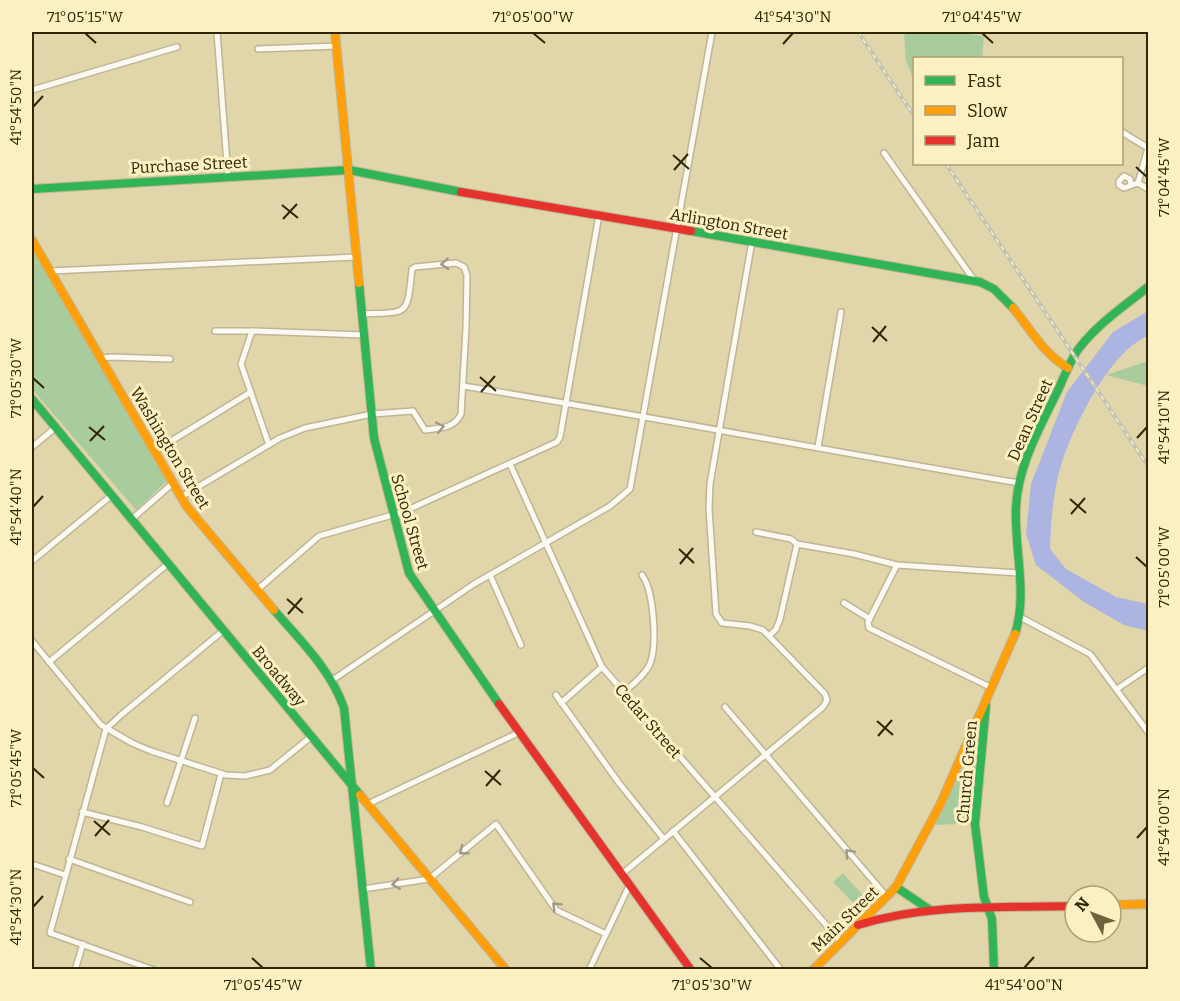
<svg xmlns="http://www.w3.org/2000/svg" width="1180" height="1001" font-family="Bitter,serif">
	<rect width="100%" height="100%" fill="#e1d5aa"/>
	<g fill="#a9cc9e">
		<polygon points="904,32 953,32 984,36 982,58 914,58 914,82 906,60"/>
		<polygon points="32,249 167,481 136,510 32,389"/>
		<polygon points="1148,361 1148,386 1106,375"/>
		<polygon points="979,734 980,736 971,823 935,825 975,735"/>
		<polygon points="843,873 869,902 860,910 833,882"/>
	</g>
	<path fill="#acb4e1" d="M1148 311V336C1110 351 1075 424 1062 462 1053 490 1051 520 1050 549L1066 569 1116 597 1148 604V631L1124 625 1084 602 1036 565 1026 534 1031 484 1067 392 1113 332Z"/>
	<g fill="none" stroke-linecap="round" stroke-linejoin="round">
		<g stroke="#bfb594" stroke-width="8">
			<g id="street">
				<polyline points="217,32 228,177"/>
				<polyline points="258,49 337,46"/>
				<polyline points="32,90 177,47"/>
				<polyline points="1122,132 1148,148 1138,183"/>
				<polyline points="884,153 974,280"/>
				<polyline points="1138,183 1148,189"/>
				<polyline points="1131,185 1130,179 1124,176 1119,181 1119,185 1124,188 1138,183"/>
				<polyline points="51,271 356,257"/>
				<polyline points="215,331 252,331"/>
				<polyline points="102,358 112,357 170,359"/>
				<path d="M463 386C649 416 833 452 1019 483"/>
				<polyline points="269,445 241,364 252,331 364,335"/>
				<polyline points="32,447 55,428"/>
				<polyline points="818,447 841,312"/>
				<polyline points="155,451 251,392"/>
				<polyline points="510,464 602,667 841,942"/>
				<path d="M181 497 280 438 305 428 372 414 413 411 425 430C439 428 454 429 461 414L466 328 467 275 464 267 456 263 415 267 412 269C407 317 409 312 362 314"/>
				<polyline points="132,519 173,483"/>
				<polyline points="756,532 791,539 797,544 854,554 897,565 1019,573"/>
				<polyline points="32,561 112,495"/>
				<polyline points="897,565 868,622 869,628 992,688"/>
				<polyline points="490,575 521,645"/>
				<polyline points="257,590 319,536 403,512 557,442 560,437 599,215"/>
				<polyline points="844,603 870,619"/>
				<polyline points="1020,617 1090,654 1148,732"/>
				<polyline points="769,636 776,629 780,619 797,544"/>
				<polyline points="32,641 101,725 132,743 151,751 226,775 245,776 270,770 312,736"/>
				<polyline points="49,662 169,563"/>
				<polyline points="331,681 474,584 610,506 630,489 712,32"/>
				<polyline points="1117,689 1148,668"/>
				<path d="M623 693C632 685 643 677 649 666 658 648 654 591 642 575"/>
				<polyline points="556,695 619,783 663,838"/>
				<polyline points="561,703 602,667"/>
				<polyline points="725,707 887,897"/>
				<polyline points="167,803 195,718"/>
				<polyline points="368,804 520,732"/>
				<polyline points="82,812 142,827 202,846 221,774"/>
				<polyline points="673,831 781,970"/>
				<polyline points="69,859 190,902"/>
				<polyline points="32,864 65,875"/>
				<polyline points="622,874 823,707 827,700 825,694 763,630 750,626 722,623 716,614 709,509 710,484 752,241"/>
				<polyline points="363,889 429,879 496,824 556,910 606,934"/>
				<polyline points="75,970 83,944"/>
				<polyline points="154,970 50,933 106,729 121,715 224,630"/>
				<polyline points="589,970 630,884"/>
			</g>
		</g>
		<g stroke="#bfb594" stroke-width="10">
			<g id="fast">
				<polyline points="32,189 349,170 461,192"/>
				<polyline points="691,231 980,282 994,289 1013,308"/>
				<polyline points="359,283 374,438 409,573 499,704"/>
				<polyline points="32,399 360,795"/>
				<path d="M274 610C300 640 331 670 344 708L371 970"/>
				<path d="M1015 634C1028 594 1014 549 1016 507 1018 464 1041 426 1059 388 1065 375 1071 358 1080 347 1099 323 1124 306 1148 287"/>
				<polyline points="986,705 975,824 984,897 992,919 994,970"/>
				<polyline points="896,887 930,910"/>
			</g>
		</g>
		<g stroke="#bfb594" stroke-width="10">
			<g id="slow">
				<polyline points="335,32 359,283"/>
				<polyline points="32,240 187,507 274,610"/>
				<path d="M1013 308C1031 330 1043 353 1068 368"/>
				<polyline points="360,795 506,970"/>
				<polyline points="1111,905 1148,904"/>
				<polyline points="813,970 896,887 940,805 1015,634"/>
			</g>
		</g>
		<g stroke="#bfb594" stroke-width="10">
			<g id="jam">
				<polyline points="461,192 691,231"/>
				<polyline points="499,704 691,970"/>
				<path d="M858 925C927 903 1003 908 1075 906"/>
			</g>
		</g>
		<use href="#street" stroke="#faf9f2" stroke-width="5"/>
		<use href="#fast" stroke="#30b455" stroke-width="8"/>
		<use href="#slow" stroke="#ff9f0a" stroke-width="8"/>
		<use href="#jam" stroke="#e5322d" stroke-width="8"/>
		<g stroke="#c4c1b5" stroke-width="4">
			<g id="rail">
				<polyline points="858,32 914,116"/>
				<polyline points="946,164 1148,466"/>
			</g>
		</g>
		<use href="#rail" stroke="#fcefc2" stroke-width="1.5" stroke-dasharray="4.5" stroke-linecap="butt"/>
	</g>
	<defs><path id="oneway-chevron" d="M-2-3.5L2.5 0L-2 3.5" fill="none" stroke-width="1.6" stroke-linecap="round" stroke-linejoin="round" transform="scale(1.5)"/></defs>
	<g stroke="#9e9a87">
		<use href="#oneway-chevron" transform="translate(445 264) rotate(177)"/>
		<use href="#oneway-chevron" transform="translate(440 427) rotate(-12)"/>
		<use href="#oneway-chevron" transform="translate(463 851) rotate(142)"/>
		<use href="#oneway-chevron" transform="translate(849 853) rotate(-131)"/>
		<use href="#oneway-chevron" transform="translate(396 884) rotate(171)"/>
		<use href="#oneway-chevron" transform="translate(556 906) rotate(-135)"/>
	</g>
	<path fill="none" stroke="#2e2605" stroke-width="2" d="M85 33 96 43M533 33 545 43M982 33 993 43M783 44 793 33M33 107 43 96M673 155 689 169M1136 167 1147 177M674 170 688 154M282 205 298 218M283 219 297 204M872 327 887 341M873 342 886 326M480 377 496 391M33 378 44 388M481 392 495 376M89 427 105 440M1137 438 1147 427M90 441 104 426M1070 499 1086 513M33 507 43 496M1071 514 1085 498M679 549 694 563M1136 557 1147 567M680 564 693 548M287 599 303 613M288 614 302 598M877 721 893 735M878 736 892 720M33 768 44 778M485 771 501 785M486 786 500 770M94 821 110 835M95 836 109 820M1137 838 1147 827M33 907 43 896M252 958 263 968M700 958 712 968M1024 968 1034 957"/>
	<g text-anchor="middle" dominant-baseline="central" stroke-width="6" stroke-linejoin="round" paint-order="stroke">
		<g font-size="16" fill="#2e2605" stroke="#fcefc2">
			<text transform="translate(189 165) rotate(-3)">Purchase Street</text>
			<text transform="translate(729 224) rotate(10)">Arlington Street</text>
			<text transform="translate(1030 420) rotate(-66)">Dean Street</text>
			<text transform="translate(170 448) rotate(59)">Washington Street</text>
			<text transform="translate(410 522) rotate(74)">School Street</text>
			<text transform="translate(279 676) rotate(50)">Broadway</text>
			<text transform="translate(648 721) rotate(49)">Cedar Street</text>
			<text transform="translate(967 772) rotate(-85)">Church Green</text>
			<text transform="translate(845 919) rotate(-44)">Main Street</text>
		</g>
	</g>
	<rect width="1180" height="1001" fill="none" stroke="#fcefc2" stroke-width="66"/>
	<rect x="913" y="57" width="210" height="108" fill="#fcefc2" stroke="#aa9f76" stroke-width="1.5"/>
	<rect x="925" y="76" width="30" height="9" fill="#30b455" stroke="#aa9f76" stroke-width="1.5"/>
	<text x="967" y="87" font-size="18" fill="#2e2605">Fast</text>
	<rect x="925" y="106" width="30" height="9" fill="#ff9f0a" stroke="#aa9f76" stroke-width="1.5"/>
	<text x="967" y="117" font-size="18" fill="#2e2605">Slow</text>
	<rect x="925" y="136" width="30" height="9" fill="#e5322d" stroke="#aa9f76" stroke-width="1.5"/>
	<text x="967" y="147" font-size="18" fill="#2e2605">Jam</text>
	<g transform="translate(1093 914) rotate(311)"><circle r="28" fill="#fcefc2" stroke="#aa9f76" stroke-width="1.5"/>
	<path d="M0-4.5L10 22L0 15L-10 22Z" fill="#6d633f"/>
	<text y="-9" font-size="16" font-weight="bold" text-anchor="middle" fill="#2e2605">N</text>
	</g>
	<rect x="33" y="33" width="1114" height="935" fill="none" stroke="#2e2605" stroke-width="2"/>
	<g font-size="15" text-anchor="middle" fill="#2e2605">
		<text x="85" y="22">71°05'15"W</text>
		<text x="533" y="22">71°05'00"W</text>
		<text x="793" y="22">41°54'30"N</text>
		<text x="982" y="22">71°04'45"W</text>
		<text transform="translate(16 107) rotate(-90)" y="5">41°54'50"N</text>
		<text transform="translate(1164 177) rotate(-90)" y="5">71°04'45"W</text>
		<text transform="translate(16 378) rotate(-90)" y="5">71°05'30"W</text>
		<text transform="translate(1164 427) rotate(-90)" y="5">41°54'10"N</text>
		<text transform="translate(16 507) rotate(-90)" y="5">41°54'40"N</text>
		<text transform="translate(1164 567) rotate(-90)" y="5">71°05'00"W</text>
		<text transform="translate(16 768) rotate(-90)" y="5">71°05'45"W</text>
		<text transform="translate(1164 827) rotate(-90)" y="5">41°54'00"N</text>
		<text transform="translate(16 907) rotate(-90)" y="5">41°54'30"N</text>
		<text x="263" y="990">71°05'45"W</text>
		<text x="712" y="990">71°05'30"W</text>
		<text x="1024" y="990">41°54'00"N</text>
	</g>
</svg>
